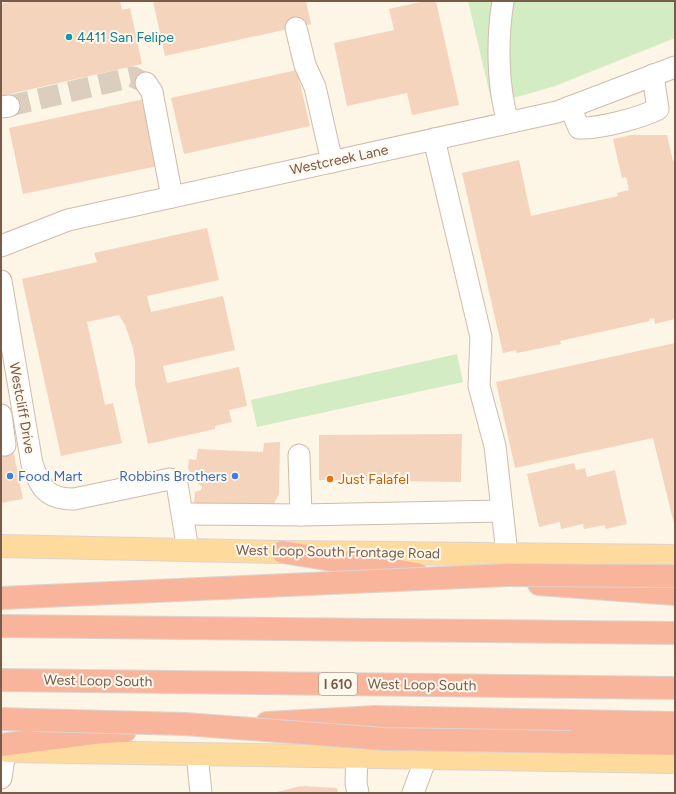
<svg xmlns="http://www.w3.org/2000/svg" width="676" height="794" font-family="Figtree,sans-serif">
	<rect width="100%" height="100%" fill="#fdf5e6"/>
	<g fill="#d3ecc4">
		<polygon points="468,1 675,1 675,38 555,86 492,104"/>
		<polygon points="457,354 463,382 257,427 251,400"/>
	</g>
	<g fill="#f4d4bd">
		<polygon points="14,1 120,1 122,10 130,8 142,64 1,96 1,4"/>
		<polygon points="153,1 306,1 311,24 165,56"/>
		<polygon points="425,1 436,1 459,105 412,115 407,93 347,106 334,43 394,30 389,9"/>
		<polygon points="297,70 310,126 184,154 171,98"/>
		<polygon points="144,99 158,166 23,194 9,128"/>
		<polygon points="631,135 667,135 673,161 675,160 675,319 655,324 654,318 649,319 650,321 560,341 561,344 517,353 516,350 503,353 462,173 519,160 531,216 618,196 617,193 629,190 626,177 622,178 613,139"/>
		<polygon points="207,228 219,280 147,296 151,312 223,296 235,350 163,366 167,383 239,367 247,406 229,410 232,422 215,426 215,429 148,444 135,384 135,360 133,348 125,325 119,315 87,322 105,405 113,403 122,443 61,456 22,279 97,262 94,253"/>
		<polygon points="675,343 675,524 674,524 653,438 515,468 496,382"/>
		<polygon points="462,434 461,482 319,480 319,435"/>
		<polygon points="280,442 279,494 273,505 267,506 194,503 195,492 201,490 202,487 193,479 188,468 189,459 196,460 198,449 263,452 264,443"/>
		<polygon points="13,450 23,499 1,503 1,452"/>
		<polygon points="574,463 576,470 585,468 587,477 615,470 627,524 606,529 605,525 584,529 583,524 561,529 560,522 539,527 527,474"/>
		<polygon points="301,786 337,788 338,793 273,793"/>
	</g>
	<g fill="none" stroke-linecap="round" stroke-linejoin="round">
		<polyline stroke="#dccebf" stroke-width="21" stroke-dasharray="21 10" stroke-linecap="butt" points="9,106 133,77 146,83"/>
		<g stroke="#cfbcab" stroke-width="23">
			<g id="minor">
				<path d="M503 1C497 38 497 86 508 122"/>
				<polyline points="296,28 305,65 315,87 332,162"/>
				<polyline points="146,83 152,92 172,197"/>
				<polyline points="1,107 9,106"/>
				<path d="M570 107 579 128C599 129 640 118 658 109L653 75"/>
				<polyline points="434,139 481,337 479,386 495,446 507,554"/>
				<polyline points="1,246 68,220 557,112 675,67"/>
				<path d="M1 281 32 464C41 488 46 499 74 499L170 479 177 484 188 550"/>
				<polyline points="1,415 5,445 1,445"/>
				<polyline points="299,455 301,515"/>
				<polyline points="183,514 301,515 502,511"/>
				<polyline points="197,754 201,793"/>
				<polyline points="357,757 356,783 358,793"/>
				<polyline points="1,778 5,751"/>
				<polyline points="413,793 426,758"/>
			</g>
		</g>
		<g stroke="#dcd4d0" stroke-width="24">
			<g id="major">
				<polyline points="1,546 283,552 675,556"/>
				<polyline points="8,751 675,762"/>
			</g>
		</g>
		<g stroke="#dcd4d0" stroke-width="24">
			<g id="highway">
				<polyline points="283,552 417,574"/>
				<polyline points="539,584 675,594"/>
				<polyline points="1,598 200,589"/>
				<polyline points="1,626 675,633"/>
				<polyline points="1,680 675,688"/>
				<polyline points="1,719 32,720"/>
				<polyline points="267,723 375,717 675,723"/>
				<polyline points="571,742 675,744"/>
				<polyline points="1,745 102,732 125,731"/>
			</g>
		</g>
		<use href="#minor" stroke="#fff" stroke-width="21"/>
		<use href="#major" stroke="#fedb9d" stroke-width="22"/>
		<use href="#highway" stroke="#f9b59b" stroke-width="22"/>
		<g stroke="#dcd4d0" stroke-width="24" stroke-linecap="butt">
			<g id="highway-bridge">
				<polyline points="200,589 507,575 675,576"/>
				<polyline points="32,720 185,724 384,739 571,742"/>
			</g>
		</g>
		<use href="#highway-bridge" stroke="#f9b59b" stroke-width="22"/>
	</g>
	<circle fill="#0f9aa8" stroke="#fff8ed" stroke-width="1.5" cx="69" cy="37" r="4"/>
	<g fill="#3f7fe0" stroke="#fff8ed" stroke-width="1.5">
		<circle cx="10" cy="476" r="4"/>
		<circle cx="235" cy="476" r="4"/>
	</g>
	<circle fill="#e8710a" stroke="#fff8ed" stroke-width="1.5" cx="330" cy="479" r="4"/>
	<g text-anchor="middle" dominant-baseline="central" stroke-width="4" stroke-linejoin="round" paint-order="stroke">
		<rect fill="#fff8ed" stroke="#a08a7a" stroke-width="1" x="319" y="673" width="38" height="22" rx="3"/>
		<g font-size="13" font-weight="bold" fill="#785b49">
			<text x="338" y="684">I 610</text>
		</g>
		<g font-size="14" fill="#0d838f" stroke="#fff8ed" text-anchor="start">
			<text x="77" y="37">4411 San Felipe</text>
		</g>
		<g font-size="14" fill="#785b49" stroke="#fff8ed">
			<text transform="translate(339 160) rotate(-12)">Westcreek Lane</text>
			<text transform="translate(22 408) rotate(80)">Westcliff Drive</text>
			<text transform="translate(338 552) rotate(1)">West Loop South Frontage Road</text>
			<text transform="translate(98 681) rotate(1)">West Loop South</text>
			<text transform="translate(422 685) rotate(1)">West Loop South</text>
		</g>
		<g font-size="14" fill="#366cbe" stroke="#fff8ed" text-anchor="start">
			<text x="18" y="476">Food Mart</text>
			<text x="227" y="476" text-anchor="end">Robbins Brothers</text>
		</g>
		<g font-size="14" fill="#c56008" stroke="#fff8ed" text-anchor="start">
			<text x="338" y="479">Just Falafel</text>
		</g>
	</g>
	<rect width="676" height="794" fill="none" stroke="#785b49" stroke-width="4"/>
</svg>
